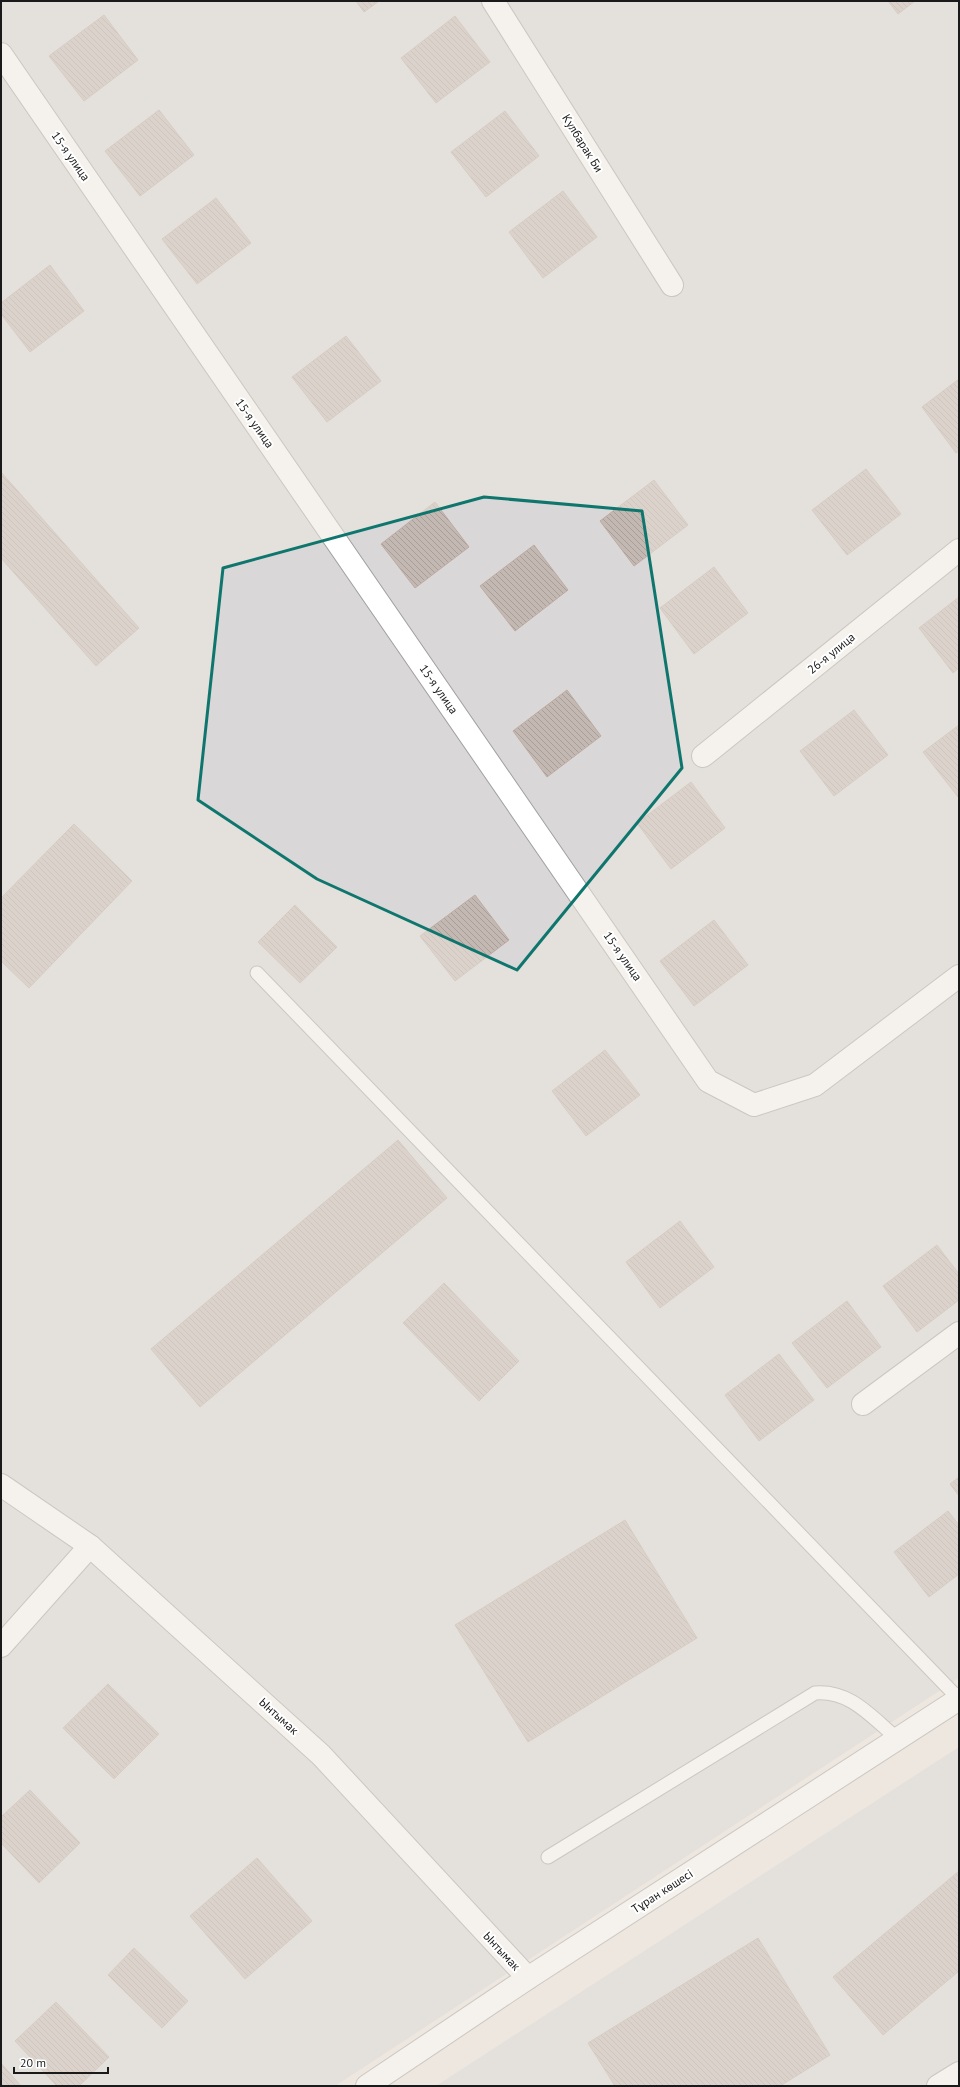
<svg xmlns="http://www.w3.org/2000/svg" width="960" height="2087" font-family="'PT Sans',sans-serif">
	<defs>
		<pattern id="building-back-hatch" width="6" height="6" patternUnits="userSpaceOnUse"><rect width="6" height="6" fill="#c4b8b3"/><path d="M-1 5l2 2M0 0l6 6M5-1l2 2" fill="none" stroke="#a89e99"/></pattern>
	</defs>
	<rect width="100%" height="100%" fill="#ede7df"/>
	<g fill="#d9d7d7">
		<polygon points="1,1 959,1 959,1678 335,2086 1,2086"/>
		<polygon points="959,1747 959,2086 436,2086"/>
	</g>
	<g fill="url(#building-back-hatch)" stroke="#beaba2">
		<polygon points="356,1 379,1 364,12"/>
		<polygon points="888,1 915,1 898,14"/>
		<polygon points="104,15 138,60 84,101 49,56"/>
		<polygon points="455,16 490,62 436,103 401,58"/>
		<polygon points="159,110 194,155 140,196 105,151"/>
		<polygon points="505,111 539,156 486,197 451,152"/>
		<polygon points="563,191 597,237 543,278 509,232"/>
		<polygon points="216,198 251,243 197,284 162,239"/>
		<polygon points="50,265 84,311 30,352 1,314 1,303"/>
		<polygon points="346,336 381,381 327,422 292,377"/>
		<polygon points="959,379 959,451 956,453 922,407"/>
		<polygon points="866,469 901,514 847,555 812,510"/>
		<polygon points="1,472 139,628 96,666 1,558"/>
		<polygon points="654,480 688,525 634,566 600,521"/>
		<polygon points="435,502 469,547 415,588 381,544"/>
		<polygon points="534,545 568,590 515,631 480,586"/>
		<polygon points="714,567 748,613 694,654 660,608"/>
		<polygon points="959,597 959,668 953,673 919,628"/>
		<polygon points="567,690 601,736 547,777 513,731"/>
		<polygon points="854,710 888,755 834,796 800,751"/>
		<polygon points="959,725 959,796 958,797 923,752"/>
		<polygon points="691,782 725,828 671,869 637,823"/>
		<polygon points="74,824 132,881 29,988 1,961 1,898"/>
		<polygon points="475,895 509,940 455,981 420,936"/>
		<polygon points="295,905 337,947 300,983 258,942"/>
		<polygon points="714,920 748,965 694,1006 660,961"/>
		<polygon points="605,1050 640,1095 586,1136 552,1091"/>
		<polygon points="398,1140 447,1198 200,1407 151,1349"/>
		<polygon points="680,1221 714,1267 660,1308 626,1262"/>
		<polygon points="937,1245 959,1274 959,1300 917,1332 883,1286"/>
		<polygon points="444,1283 519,1361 479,1401 403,1323"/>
		<polygon points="847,1301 881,1347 827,1388 792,1343"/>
		<polygon points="779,1354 814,1400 759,1441 725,1395"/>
		<polygon points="959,1477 959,1496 950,1484"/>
		<polygon points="948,1511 959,1525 959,1574 929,1597 894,1552"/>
		<polygon points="625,1520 697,1638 528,1742 455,1625"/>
		<polygon points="108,1684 159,1734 114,1779 63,1728"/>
		<polygon points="30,1790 80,1843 39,1883 1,1843 1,1817"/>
		<polygon points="257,1858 312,1921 245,1979 190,1916"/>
		<polygon points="959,1871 959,1971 883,2035 833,1977"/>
		<polygon points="758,1938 830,2055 780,2086 615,2086 588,2043"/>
		<polygon points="134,1948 188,2001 162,2028 108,1975"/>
		<polygon points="56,2002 109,2057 79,2086 57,2086 15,2041"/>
		<polygon points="1,2063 21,2086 1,2086"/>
	</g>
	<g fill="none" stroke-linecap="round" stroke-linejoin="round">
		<g stroke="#a1a1a1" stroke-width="15">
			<g id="service">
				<polyline points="257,973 959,1699"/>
				<path d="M548 1857 815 1693C851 1690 872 1718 898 1739"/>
			</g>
		</g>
		<g stroke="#a1a1a1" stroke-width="24">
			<g id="minor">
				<polyline points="493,1 672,285"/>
				<polyline points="1,54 708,1081 754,1105 815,1085 959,976"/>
				<polyline points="703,756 959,550"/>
				<polyline points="863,1404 959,1333"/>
				<polyline points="1,1485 90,1546 321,1755 528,1978"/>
				<polyline points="1,1646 90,1546"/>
				<polyline points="938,2086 959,2073"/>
			</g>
		</g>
		<g stroke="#a1a1a1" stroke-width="24">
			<polyline id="tertiary" points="367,2086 528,1978 959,1699"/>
		</g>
		<use href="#service" stroke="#fff" stroke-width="13"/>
		<use href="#minor" stroke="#fff" stroke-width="22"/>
		<use href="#tertiary" stroke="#fff" stroke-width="22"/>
	</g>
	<path d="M0 0H960V2087H0ZM484 497 642 511 682 768 517 970 317 879 198 800 223 568Z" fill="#ede7df" fill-opacity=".55" fill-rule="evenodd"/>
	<path fill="none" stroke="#0f766e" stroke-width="3" stroke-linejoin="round" d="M484 497 642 511 682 768 517 970 317 879 198 800 223 568Z"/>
	<g text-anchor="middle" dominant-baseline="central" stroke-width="4" stroke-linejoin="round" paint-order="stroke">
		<g font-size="12" fill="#1a1a1a" stroke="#fff">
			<text transform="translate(583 143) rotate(58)">Кулбарак Би</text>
			<text transform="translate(71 156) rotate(55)">15-я улица</text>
			<text transform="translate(255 423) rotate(55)">15-я улица</text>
			<text transform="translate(831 653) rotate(-39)">26-я улица</text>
			<text transform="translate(439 689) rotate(55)">15-я улица</text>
			<text transform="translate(623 956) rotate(55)">15-я улица</text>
			<text transform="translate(279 1716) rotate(42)">Ынтымак</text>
			<text transform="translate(662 1891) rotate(-33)">Тұран көшесі</text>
			<text transform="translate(502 1951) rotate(47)">Ынтымак</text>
		</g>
	</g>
	<rect width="960" height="2087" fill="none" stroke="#1a1a1a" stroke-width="4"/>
	<path d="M14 2067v6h94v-6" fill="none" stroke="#1a1a1a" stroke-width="2"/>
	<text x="20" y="2067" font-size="12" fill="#1a1a1a" stroke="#ffffff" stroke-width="3" paint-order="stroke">20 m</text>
</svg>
